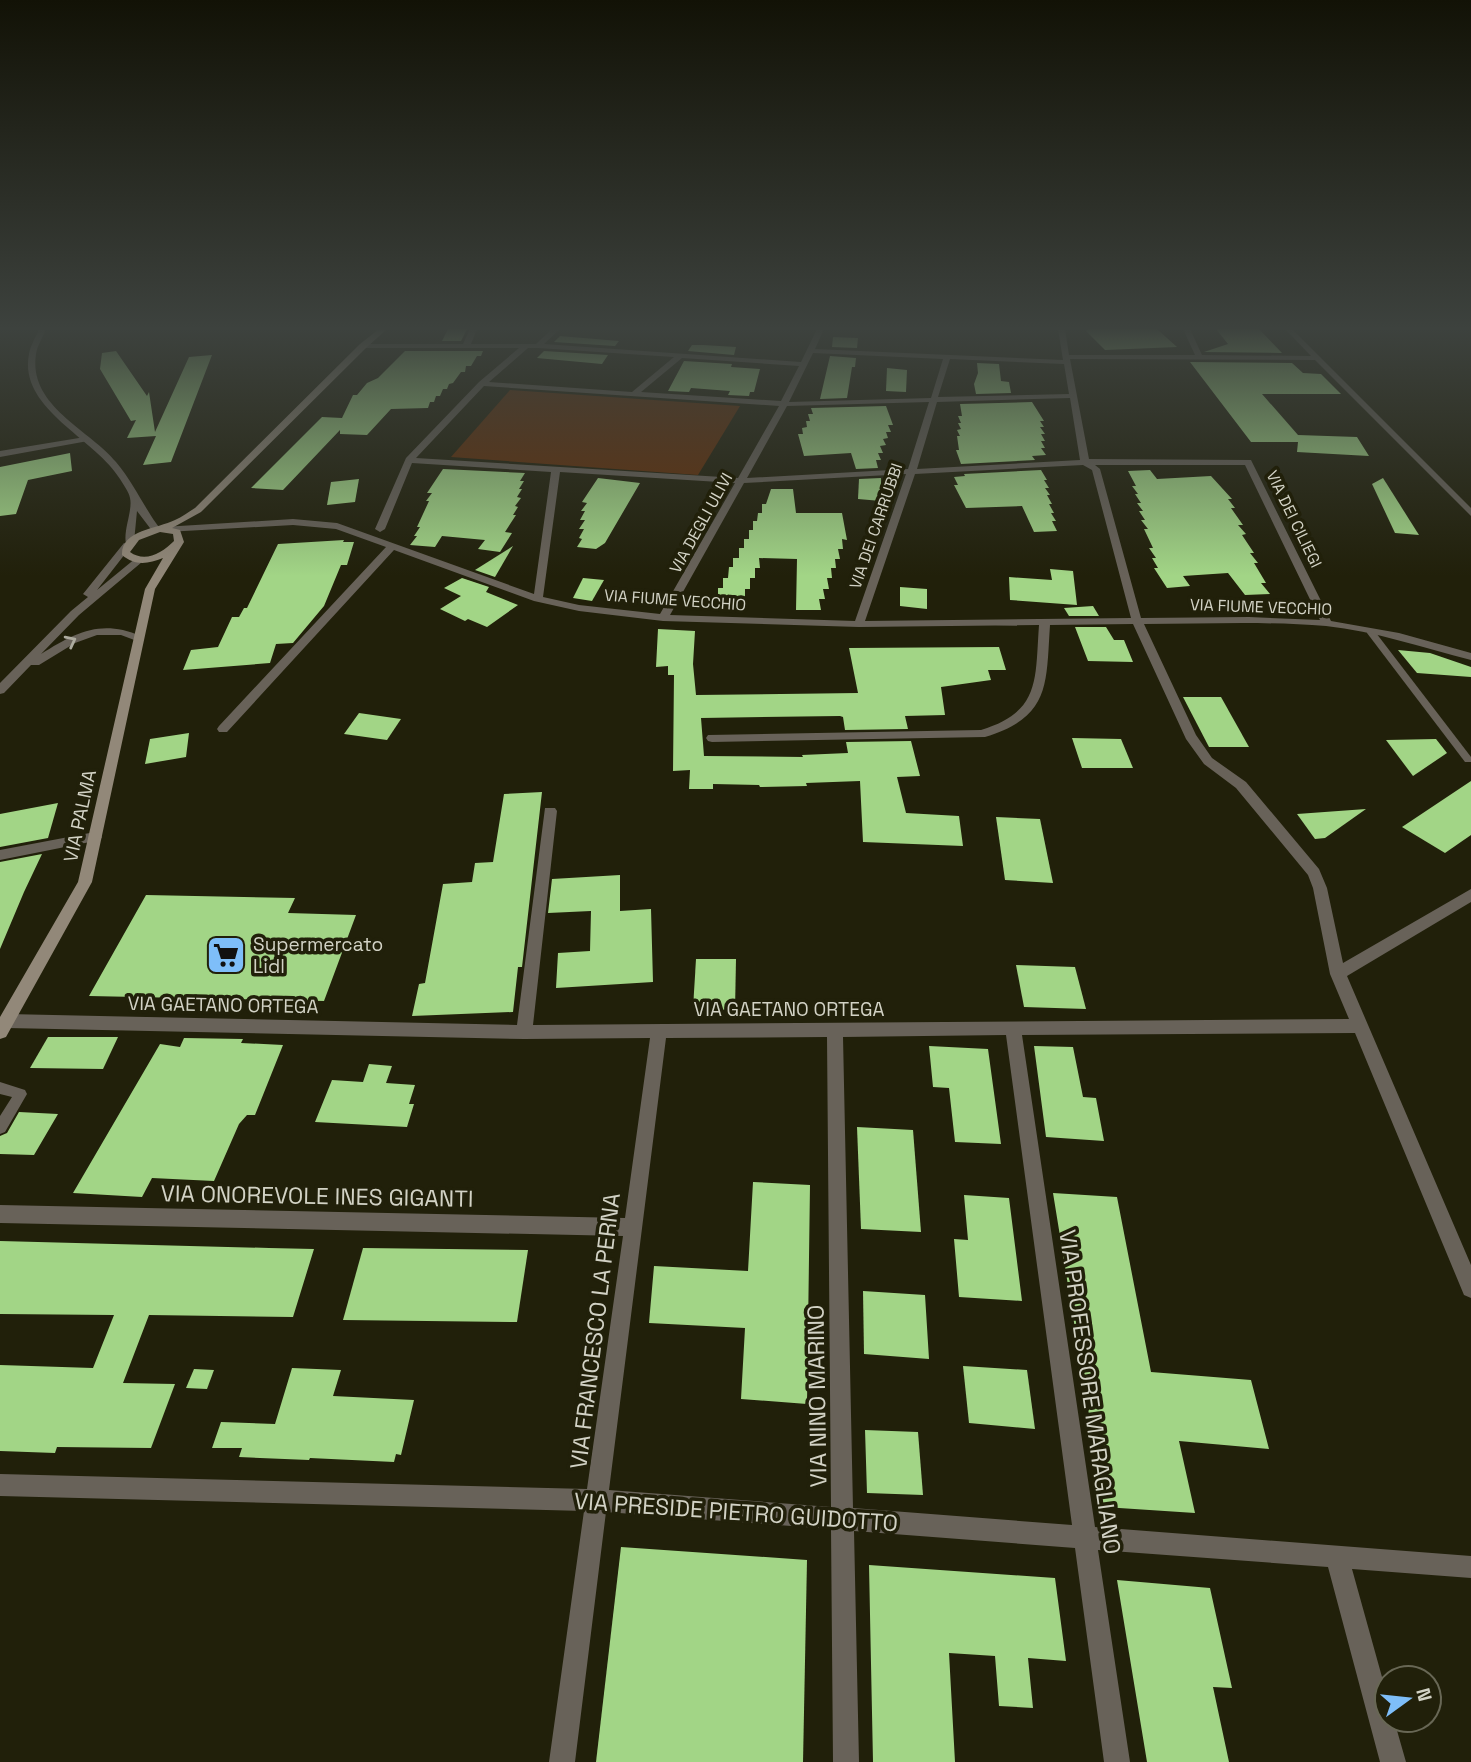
<svg xmlns="http://www.w3.org/2000/svg" width="1471" height="1762" font-family="'Space Grotesk',sans-serif">
	<rect width="100%" height="100%" fill="#21200a"/>
	<polygon fill="#652f07" points="510,390 740,406 698,475 451,457"/>
	<g fill="#a2d586">
		<polygon points="448,329 467,329 461,341 442,341"/>
		<polygon points="1088,329 1157,329 1177,347 1105,350 1086,331"/>
		<polygon points="1216,329 1259,329 1282,353 1204,352 1228,344"/>
		<polygon points="560,336 619,341 615,346 554,342"/>
		<polygon points="833,337 858,338 857,348 832,347"/>
		<polygon points="692,345 703,345 736,347 734,355 688,351"/>
		<polygon points="116,351 147,396 149,392 155,432 189,357 212,355 171,462 143,465 156,436 127,438 136,420 131,421 100,369 102,353"/>
		<polygon points="405,351 483,351 481,356 477,356 471,366 466,366 465,372 461,372 453,383 449,384 447,389 443,389 440,396 436,396 434,402 430,402 428,408 391,409 367,435 340,434 340,430 283,490 251,488 322,417 342,418 353,395 357,395 367,383 378,378"/>
		<polygon points="544,351 608,355 602,364 537,358"/>
		<polygon points="830,356 856,358 855,367 852,367 847,398 820,399"/>
		<polygon points="684,361 732,364 731,367 760,369 754,392 750,392 749,396 728,395 730,391 691,388 689,392 668,391"/>
		<polygon points="1190,362 1292,363 1303,373 1321,374 1341,394 1262,394 1298,435 1357,437 1369,456 1297,452 1298,442 1251,442"/>
		<polygon points="977,363 999,364 1001,381 1009,382 1011,393 976,394 974,384 978,373"/>
		<polygon points="887,368 907,370 906,392 886,391"/>
		<polygon points="1032,402 1044,421 1040,421 1044,427 1040,427 1045,434 1041,434 1045,441 1041,441 1045,448 1041,448 1046,455 1032,456 1035,460 961,464 956,450 959,450 957,436 960,436 957,430 961,429 958,423 961,423 958,416 962,416 960,404"/>
		<polygon points="886,406 893,425 888,425 891,432 886,432 888,438 883,439 886,445 880,446 883,453 878,453 881,460 876,460 878,468 856,469 851,453 804,456 798,434 803,434 802,428 807,427 806,421 810,421 808,414 813,414 811,408"/>
		<polygon points="70,453 72,471 28,480 16,514 0,516 0,467"/>
		<polygon points="443,469 525,473 520,481 524,481 519,489 522,489 517,497 521,498 515,506 518,507 513,515 516,515 505,532 512,533 500,552 478,549 485,540 442,536 435,547 410,545 417,536 414,536 420,527 417,527 429,501 426,501 432,493 427,493"/>
		<polygon points="1041,470 1047,480 1044,480 1049,488 1045,488 1050,495 1047,495 1052,504 1049,504 1054,513 1051,513 1056,521 1052,521 1057,531 1034,532 1022,506 966,508 954,485 958,485 954,477 965,476 964,474"/>
		<polygon points="1150,470 1157,479 1211,476 1232,499 1228,499 1235,508 1231,508 1243,525 1238,525 1246,534 1242,535 1254,553 1250,553 1258,563 1254,563 1266,583 1261,583 1270,594 1245,595 1228,573 1183,576 1190,586 1167,588 1154,568 1158,568 1152,558 1156,558 1149,548 1153,548 1144,529 1148,529 1141,520 1145,520 1139,511 1143,511 1137,503 1141,503 1135,494 1138,494 1132,486 1136,486 1128,471"/>
		<polygon points="598,478 640,483 605,543 596,549 577,547 582,539 579,538 584,529 579,529 585,520 580,520 585,511 581,511 587,503 582,502"/>
		<polygon points="881,478 881,501 858,499 859,479"/>
		<polygon points="1383,478 1419,535 1395,533 1372,484"/>
		<polygon points="359,479 355,502 327,505 331,482"/>
		<polygon points="771,489 793,489 796,513 842,513 847,540 842,539 843,549 838,549 840,559 835,559 836,568 831,568 832,578 827,578 829,589 823,589 825,599 819,599 821,610 796,610 797,559 759,558 760,568 755,568 755,578 750,578 750,589 745,589 745,599 740,599 740,610 718,610 718,588 723,588 723,578 728,578 729,567 733,567 733,558 739,558 739,548 744,548 744,539 749,539 749,530 753,530 753,521 757,521 758,513 762,513 762,504 766,504"/>
		<polygon points="344,540 343,542 354,542 347,565 341,565 324,606 293,643 276,644 270,663 183,670 191,650 218,647 232,617 239,617 244,608 247,608 278,544"/>
		<polygon points="513,546 495,577 475,570"/>
		<polygon points="1050,569 1073,571 1077,605 1010,600 1009,577 1052,580"/>
		<polygon points="462,578 489,587 486,592 518,605 487,627 468,619 465,621 440,609 461,596 444,588"/>
		<polygon points="583,578 604,580 592,601 573,598"/>
		<polygon points="900,587 927,589 927,609 900,606"/>
		<polygon points="1093,606 1099,616 1069,616 1064,608"/>
		<polygon points="1075,627 1106,627 1114,640 1124,640 1133,662 1088,661"/>
		<polygon points="658,629 695,631 693,664 696,695 858,693 849,648 999,647 1006,670 988,670 991,680 941,687 945,715 905,716 908,729 845,730 843,717 840,716 701,718 704,756 803,757 802,755 848,753 846,742 911,741 920,776 897,777 906,813 959,816 963,846 863,842 860,781 806,783 807,786 760,787 759,785 713,784 713,789 689,789 690,770 673,771 674,675 668,675 668,666 656,667"/>
		<polygon points="1398,650 1430,653 1471,667 1471,677 1417,673"/>
		<polygon points="1183,697 1221,697 1249,747 1209,747"/>
		<polygon points="359,713 401,719 387,740 344,734"/>
		<polygon points="189,733 186,757 145,764 150,739"/>
		<polygon points="1072,738 1121,739 1133,768 1082,768"/>
		<polygon points="1436,739 1447,753 1413,776 1386,740"/>
		<polygon points="1471,781 1471,835 1445,853 1402,827"/>
		<polygon points="542,792 522,967 518,967 513,1012 412,1016 419,984 425,983 443,884 472,882 475,863 493,862 504,794"/>
		<polygon points="58,803 48,838 0,847 0,814"/>
		<polygon points="1366,809 1325,838 1315,839 1297,814"/>
		<polygon points="996,817 1040,819 1053,883 1005,880"/>
		<polygon points="42,854 24,892 0,949 0,862"/>
		<polygon points="620,875 620,911 651,909 653,982 556,988 558,953 590,951 591,911 548,913 552,879"/>
		<polygon points="146,895 295,898 288,913 356,915 324,1001 89,996"/>
		<polygon points="696,959 736,959 735,1010 693,1009"/>
		<polygon points="1016,965 1075,967 1086,1009 1024,1007"/>
		<polygon points="48,1037 118,1037 103,1069 30,1068"/>
		<polygon points="184,1038 243,1039 241,1043 283,1045 255,1115 247,1115 239,1124 214,1181 152,1178 142,1197 73,1193 160,1044 180,1047"/>
		<polygon points="929,1046 988,1049 1001,1144 955,1142 949,1088 933,1087"/>
		<polygon points="1034,1046 1073,1047 1083,1097 1096,1098 1104,1141 1046,1137"/>
		<polygon points="369,1064 392,1066 386,1083 415,1085 409,1104 414,1104 407,1127 315,1122 332,1080 363,1082"/>
		<polygon points="19,1112 58,1114 34,1155 0,1154 0,1136 7,1133"/>
		<polygon points="857,1127 913,1130 921,1232 861,1229"/>
		<polygon points="753,1182 810,1185 807,1404 741,1399 745,1328 649,1323 654,1266 748,1271"/>
		<polygon points="1053,1193 1117,1197 1151,1372 1251,1380 1269,1449 1179,1441 1195,1513 1104,1507"/>
		<polygon points="964,1195 1009,1198 1022,1301 959,1297 954,1239 968,1240"/>
		<polygon points="0,1241 269,1248 314,1249 293,1317 149,1315 123,1383 175,1384 151,1448 57,1447 55,1453 0,1451 0,1365 93,1368 114,1315 0,1314"/>
		<polygon points="363,1248 528,1250 517,1322 343,1320"/>
		<polygon points="863,1291 925,1295 929,1359 864,1354"/>
		<polygon points="963,1366 1027,1370 1035,1429 969,1423"/>
		<polygon points="292,1368 341,1370 333,1396 414,1400 401,1455 396,1454 394,1462 310,1458 309,1460 239,1457 242,1448 212,1448 221,1422 275,1424"/>
		<polygon points="194,1369 214,1370 207,1389 186,1388"/>
		<polygon points="865,1430 918,1432 923,1495 867,1493"/>
		<polygon points="621,1547 807,1560 803,1762 596,1762"/>
		<polygon points="869,1565 1055,1578 1066,1661 1028,1658 1033,1708 999,1706 995,1656 949,1653 955,1762 873,1762"/>
		<polygon points="1117,1580 1210,1588 1232,1688 1213,1687 1229,1762 1147,1762"/>
	</g>
	<g fill="none" stroke-linecap="round" stroke-linejoin="round">
		<g fill="#686259" fill-rule="evenodd">
			<polygon points="1367,629 1373,629 1471,757 1471,762 1465,762 1367,633"/>
			<polygon points="0,1082 25,1090 27,1094 5,1132 0,1134 0,1116 12,1097 0,1094"/>
		</g>
		<g fill="#686259" fill-rule="evenodd">
			<path d="M470 329H477L471 344H536L552 329H560L544 344 801 362 817 329H824L815 349 1063 360 1058 329H1065L1069 355H1195L1183 329H1190L1202 355 1311 356 1285 329H1292L1471 508V516L1315 360 1070 359 1089 459 1251 460 1331 621 1399 633 1471 653V660C1423 648 1375 631 1326 626 1265 621 1204 624 1144 624L1196 735 1212 758 1246 782 1319 869 1327 888 1343 963 1471 889V902L1347 976 1471 1265V1298L1464 1295 1355 1033 1022 1035 1095 1527 1471 1556V1578L1352 1569 1387 1695V1720H1394L1406 1762H1380L1328 1567 1098 1550 1130 1762H1104L1075 1548 854 1531 859 1762H833L831 1529 606 1512 575 1762H549L584 1511 0 1496V1474L587 1489 623 1236 0 1223V1205L625 1218 650 1038 524 1039 7 1028 0 1023 1 1016 7 1014 517 1025 545 808H555L557 811 533 1025 1349 1019 1330 974 1313 888 1308 875 1236 788 1204 764 1186 739 1133 624 1050 625C1046 684 1051 717 985 737L712 742 708 741 706 738 708 735 981 730C1041 712 1035 679 1039 625L859 627 663 621 579 611 534 601 394 550 227 732H219L217 729 219 726 386 547 336 529 293 525 166 532 161 529 163 527 293 519 337 523 534 594 551 472 412 463 385 529 380 532 375 529 406 458 479 382 519 348H363L359 346 363 344H463ZM528 348H538L674 357 632 392 489 382ZM813 353 943 359 931 398 789 402ZM682 358 799 366 781 401 641 392ZM950 359 1064 364 1069 394 938 397ZM484 386 779 406 738 478 416 458ZM1070 398 1080 460 917 469 937 402ZM929 402 908 469 747 478 787 406ZM1083 465 1092 470 1131 618 865 621 915 474ZM1095 465H1245L1320 620 1249 617 1141 618 1100 469ZM560 472 735 483 660 614 579 605 543 597ZM906 474 855 621 670 615 744 483ZM1006 1035 1072 1525 853 1508 843 1037ZM827 1037 831 1507 609 1490 666 1038Z"/>
			<polygon points="85,437 89,439 88,441 0,457 0,451"/>
			<path d="M124 543 132 545 97 590 136 558H142V562L79 615 41 654C76 632 101 619 141 636V640L137 641 121 635H97L75 643 39 665H31L4 693 0 694V683L71 611 88 597 83 594Z"/>
			<polygon points="95,832 100,834 102,837 100,840 0,860 0,850"/>
		</g>
		<path fill="#686259" fill-rule="evenodd" d="M39 329H46C43 337 37 346 36 354 28 406 89 429 116 462 134 483 144 508 161 530L159 532H153L137 511 134 542 126 544C123 530 133 510 130 498 129 492 123 484 120 479 95 438 18 409 29 354 30 346 36 337 39 329Z"/>
		<path fill="#928879" fill-rule="evenodd" d="M379 329H387L366 348 201 512 172 528 180 530 184 542 155 589 92 882 6 1037 0 1039V1017L78 882 145 589 163 558C148 564 135 566 122 555 121 530 157 529 175 520 182 517 188 512 195 508L360 344ZM160 532 173 534 174 541C162 553 145 563 130 552L139 540Z"/>
	</g>
	<defs><path id="oneway-chevron" d="M-2-3.5L2.5 0L-2 3.5" fill="none" stroke-width="1.6" stroke-linecap="round" stroke-linejoin="round" transform="scale(1.75)"/></defs>
	<use stroke="#adab9f" href="#oneway-chevron" transform="translate(71 641) rotate(-27)"/>
	<linearGradient id="sky" x2="0" y2="1"><stop stop-color="#121206"/><stop offset="0.57" stop-color="#3d423e"/><stop offset="1" stop-color="#3d423e" stop-opacity="0"/></linearGradient>
	<rect width="1471" height="576" fill="url(#sky)"/>
	<defs>
		<g id="supermarket-square" transform="scale(2.0125)"><rect x="-9" y="-9" width="18" height="18" rx="4" fill="#7ebef9" stroke="#21200a"/><path d="M-6-5.5h2.5l.6 2H6L4.5 2H-2.5L-4.4-4H-6ZM-1.5 3.2a1.3 1.3 0 1 0 .1 0ZM3 3.2a1.3 1.3 0 1 0 .1 0Z" fill="#111"/></g>
	</defs>
	<g fill-rule="evenodd">
		<use href="#supermarket-square" x="226" y="955"/>
	</g>
	<g text-anchor="middle" dominant-baseline="central" stroke-width="7" stroke-linejoin="round" paint-order="stroke">
		<g font-size="16" fill="#d2d2c5" stroke="#21200a">
			<text transform="translate(1294 519) rotate(64)">VIA DEI CILIEGI</text>
			<text transform="translate(701 523) rotate(-61)">VIA DEGLI ULIVI</text>
			<text transform="translate(876 526) rotate(-71)">VIA DEI CARRUBBI</text>
			<text transform="translate(675 600) rotate(4)">VIA FIUME VECCHIO</text>
			<text transform="translate(1261 607) rotate(2)">VIA FIUME VECCHIO</text>
		</g>
		<g font-size="19" fill="#d2d2c5" stroke="#21200a">
			<text transform="translate(80 816) rotate(-78)">VIA PALMA</text>
			<text transform="translate(223 1005) rotate(1)">VIA GAETANO ORTEGA</text>
			<text x="789" y="1009">VIA GAETANO ORTEGA</text>
		</g>
		<g font-size="19" fill="#d2d2c5" stroke="#21200a" text-anchor="start">
			<text x="253" y="944">Supermercato<tspan x="253" dy="22">Lidl</tspan></text>
		</g>
		<g font-size="23" fill="#d2d2c5" stroke="#21200a">
			<text transform="translate(317 1196) rotate(1)">VIA ONOREVOLE INES GIGANTI</text>
			<text transform="translate(595 1331) rotate(-83)">VIA FRANCESCO LA PERNA</text>
			<text transform="translate(1090 1392) rotate(82)">VIA PROFESSORE MARAGLIANO</text>
			<text transform="translate(817 1396) rotate(-91)">VIA NINO MARINO</text>
			<text transform="translate(736 1512) rotate(4)">VIA PRESIDE PIETRO GUIDOTTO</text>
		</g>
	</g>
	<g transform="translate(1408 1699) rotate(75)"><circle r="33" fill="#21200a" stroke="#686755" stroke-width="2"/>
	<path d="M0-5L12 26L0 18L-12 26Z" fill="#7ebef9"/>
	<text y="-10" font-size="19" font-weight="bold" text-anchor="middle" fill="#d2d2c5">N</text>
	</g>
</svg>
